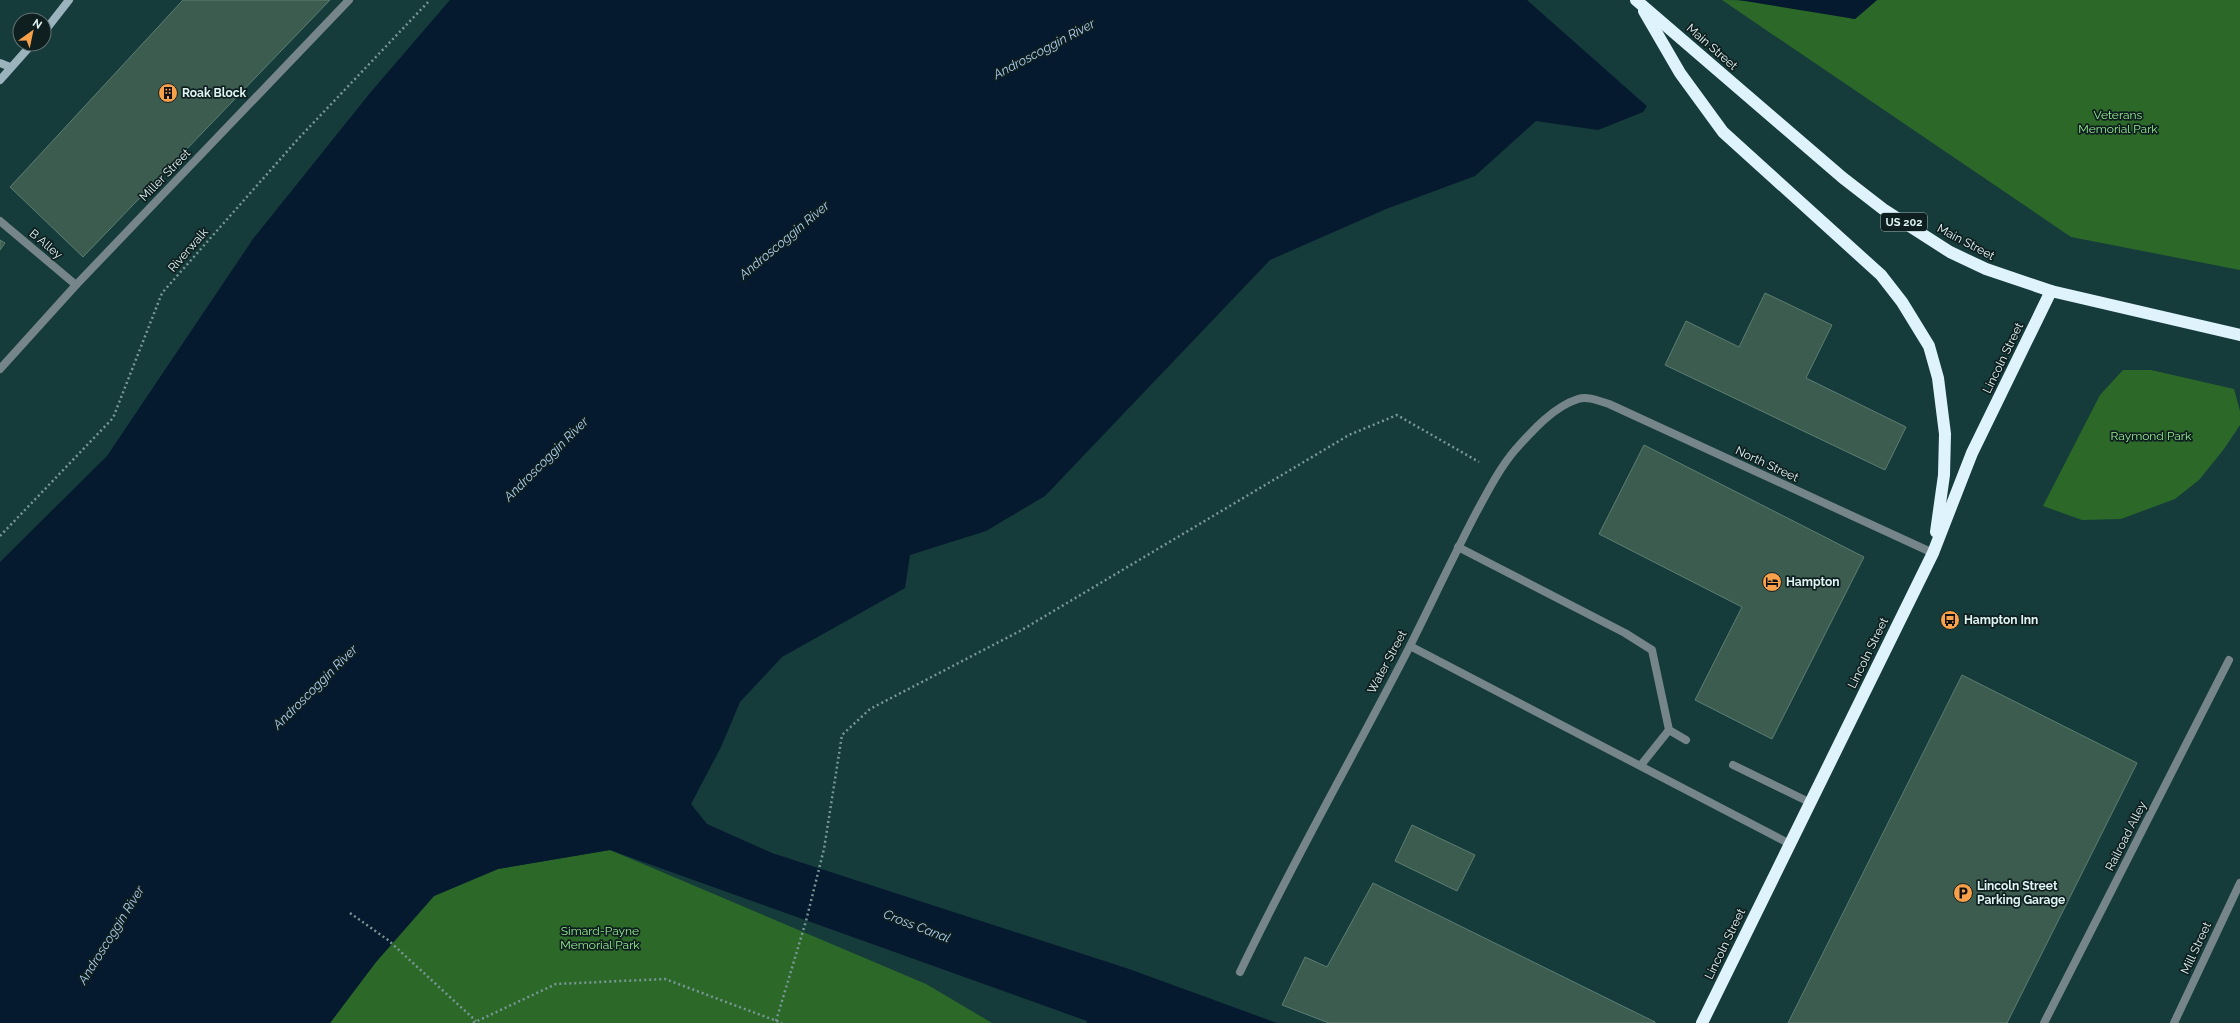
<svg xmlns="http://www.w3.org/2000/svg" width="2240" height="1023" font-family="Raleway,sans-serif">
	<rect width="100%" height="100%" fill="#153b3b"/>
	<g fill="#2c6929">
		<path d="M1722 0C1767 0 1811 11 1855 19L1877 0H2240V270L2071 237Z"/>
		<polygon points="2123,370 2151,370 2234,389 2240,411 2240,425 2224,449 2199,480 2175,499 2121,519 2082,520 2043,506 2100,395"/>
		<polygon points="610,850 926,984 992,1023 330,1023 376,962 434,896 498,869"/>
	</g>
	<g fill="#051a2e">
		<polygon points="450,0 1716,0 1643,112 1598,130 1536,121 1475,176 1386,209 1270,260 1045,496 986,531 910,555 905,588 782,657 740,702 721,747 691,804 707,824 772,853 1129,969 1277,1023 1087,1023 1087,1021 610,850 498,869 434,896 376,962 330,1023 0,1023 0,562 107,456 253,239 370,93"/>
		<polygon points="1739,0 1877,0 1855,19"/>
	</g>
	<polygon fill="#153b3b" points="1527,0 1718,0 1649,108"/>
	<g fill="#3c5c50" stroke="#5d7e71">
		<polygon points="183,0 330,0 83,257 10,187"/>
		<polygon points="0,240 5,243 0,250"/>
		<polygon points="1765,293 1832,325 1806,378 1906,427 1885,470 1665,365 1686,321 1739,347"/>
		<polygon points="1644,445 1864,557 1772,739 1695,700 1742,607 1599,534"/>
		<polygon points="1962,675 2137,763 2007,1023 1788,1023"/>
		<polygon points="1412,825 1475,855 1457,891 1395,861"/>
		<polygon points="1373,883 1655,1022 1655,1023 1329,1023 1282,1005 1305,957 1327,967"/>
	</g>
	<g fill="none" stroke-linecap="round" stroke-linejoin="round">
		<g stroke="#7a9797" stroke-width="2.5" stroke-dasharray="2 3" stroke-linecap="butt">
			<polyline points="0,536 113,418 162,293 298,139 430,0"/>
			<polyline points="350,913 388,940 476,1021"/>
			<polyline points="776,1021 806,921 824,849 842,735 870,709 1020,631 1349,435 1397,415 1479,462"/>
			<polyline points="473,1023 556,984 665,979 782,1023"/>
		</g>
		<g stroke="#76858a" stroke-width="8">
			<polyline points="0,221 76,285"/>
			<polyline points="1458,547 1625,633 1652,650 1669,730 1686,740"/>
			<polyline points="1410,646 1790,844"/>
			<polyline points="1641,765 1669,730"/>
			<polyline points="1733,765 1811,803"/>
			<polyline points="2044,1023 2229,660"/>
		</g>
		<g stroke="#76858a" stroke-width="8">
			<polyline points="0,369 76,285 349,0"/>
			<path d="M1240 972C1293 861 1354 755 1410 646 1432 602 1453 557 1476 513 1488 491 1499 469 1515 450 1532 431 1553 407 1578 399 1588 396 1599 401 1609 404L1933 553"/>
			<polyline points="2174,1023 2240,883"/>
		</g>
		<g stroke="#9bb3bc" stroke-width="8">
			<polyline points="44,32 69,0"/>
			<polyline points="0,63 10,67"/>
			<polyline points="0,80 32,44"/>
		</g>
		<g stroke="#def3fc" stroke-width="12">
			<polyline points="1636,0 1843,178 1883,209 1950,252 1986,269 2051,291 2240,335"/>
			<polyline points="1644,11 1680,73 1723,132 1881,275 1902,302 1929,346 1938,378 1945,434 1944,475 1936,532"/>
			<polyline points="1702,1023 1933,553 1972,453 2051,291"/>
		</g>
	</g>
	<defs>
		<g id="building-disc" transform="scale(1)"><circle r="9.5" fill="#f8a14a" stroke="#0f1f1f"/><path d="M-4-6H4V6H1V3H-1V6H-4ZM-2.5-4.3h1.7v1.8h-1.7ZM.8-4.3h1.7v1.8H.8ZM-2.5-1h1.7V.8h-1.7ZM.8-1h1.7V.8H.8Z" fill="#111"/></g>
		<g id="hotel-disc" transform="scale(1)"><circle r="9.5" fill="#f8a14a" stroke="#0f1f1f"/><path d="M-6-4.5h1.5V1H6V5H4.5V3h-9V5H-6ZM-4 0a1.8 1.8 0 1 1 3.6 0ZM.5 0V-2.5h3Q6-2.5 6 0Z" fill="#111"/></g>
		<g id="bus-disc" transform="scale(1)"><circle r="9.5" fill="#f8a14a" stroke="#0f1f1f"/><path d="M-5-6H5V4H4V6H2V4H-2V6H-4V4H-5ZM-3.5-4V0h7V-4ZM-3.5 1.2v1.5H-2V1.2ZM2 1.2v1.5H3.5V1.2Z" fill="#111"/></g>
		<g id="parking-disc" transform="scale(1)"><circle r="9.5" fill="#f8a14a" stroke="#0f1f1f"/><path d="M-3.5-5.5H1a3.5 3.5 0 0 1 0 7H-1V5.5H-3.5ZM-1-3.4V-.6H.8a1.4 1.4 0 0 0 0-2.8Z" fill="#111"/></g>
	</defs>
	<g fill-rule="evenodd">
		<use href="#building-disc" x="168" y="93"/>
		<use href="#hotel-disc" x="1772" y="582"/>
		<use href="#bus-disc" x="1950" y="620"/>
		<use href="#parking-disc" x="1963" y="893"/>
	</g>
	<g text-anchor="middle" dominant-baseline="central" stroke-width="3.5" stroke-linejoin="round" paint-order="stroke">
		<rect fill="#0f1f1f" stroke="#a1b4b4" stroke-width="1" x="1881" y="213" width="46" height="18" rx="3"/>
		<g font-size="11" font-weight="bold" fill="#e0f4f4">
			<text x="1904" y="222">US 202</text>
		</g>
		<g font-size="12" fill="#e0f4f4" stroke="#0f1f1f">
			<text transform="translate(1712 47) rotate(41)">Main Street</text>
			<text transform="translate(165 175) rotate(-46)">Miller Street</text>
			<text transform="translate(1966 242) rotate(28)">Main Street</text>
			<text transform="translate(46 244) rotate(40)">B Alley</text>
			<text transform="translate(188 250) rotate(-49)">Riverwalk</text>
			<text transform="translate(2003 358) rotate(-64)">Lincoln Street</text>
			<text transform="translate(1767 464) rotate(25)">North Street</text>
			<text transform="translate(1868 653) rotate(-64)">Lincoln Street</text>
			<text transform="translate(1387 662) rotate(-62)">Water Street</text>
			<text transform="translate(2126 836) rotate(-63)">Railroad Alley</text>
			<text transform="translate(1725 944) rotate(-64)">Lincoln Street</text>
			<text transform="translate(2196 948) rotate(-65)">Mill Street</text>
		</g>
		<g font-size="12" font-weight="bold" fill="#e0f4f4" stroke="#0f1f1f" text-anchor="start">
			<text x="182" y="93">Roak Block</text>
			<text x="1786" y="582">Hampton</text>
			<text x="1964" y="620">Hampton Inn</text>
			<text x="1977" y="886">Lincoln Street<tspan x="1977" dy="14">Parking Garage</tspan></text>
		</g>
		<g font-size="12" fill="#97ed90" stroke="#0f1f1f">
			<text x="2118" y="115">Veterans<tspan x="2118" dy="14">Memorial Park</tspan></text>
			<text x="2151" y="436">Raymond Park</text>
			<text x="600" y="931">Simard-Payne<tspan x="600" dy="14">Memorial Park</tspan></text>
		</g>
		<g font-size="13" font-style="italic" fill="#aed0f2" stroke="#0f1f1f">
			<text transform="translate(1044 49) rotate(-28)">Androscoggin River</text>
			<text transform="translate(784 240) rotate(-40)">Androscoggin River</text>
			<text transform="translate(546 459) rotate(-45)">Androscoggin River</text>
			<text transform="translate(315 687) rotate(-45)">Androscoggin River</text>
			<text transform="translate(917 926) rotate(21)">Cross Canal</text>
			<text transform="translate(111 935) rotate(-58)">Androscoggin River</text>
		</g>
	</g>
	<g transform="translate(32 32) rotate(33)"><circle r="19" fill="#0f1f1f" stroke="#637474"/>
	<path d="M0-3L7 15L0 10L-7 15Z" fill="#f8a14a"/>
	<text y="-6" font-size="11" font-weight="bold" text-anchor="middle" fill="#e0f4f4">N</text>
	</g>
</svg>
